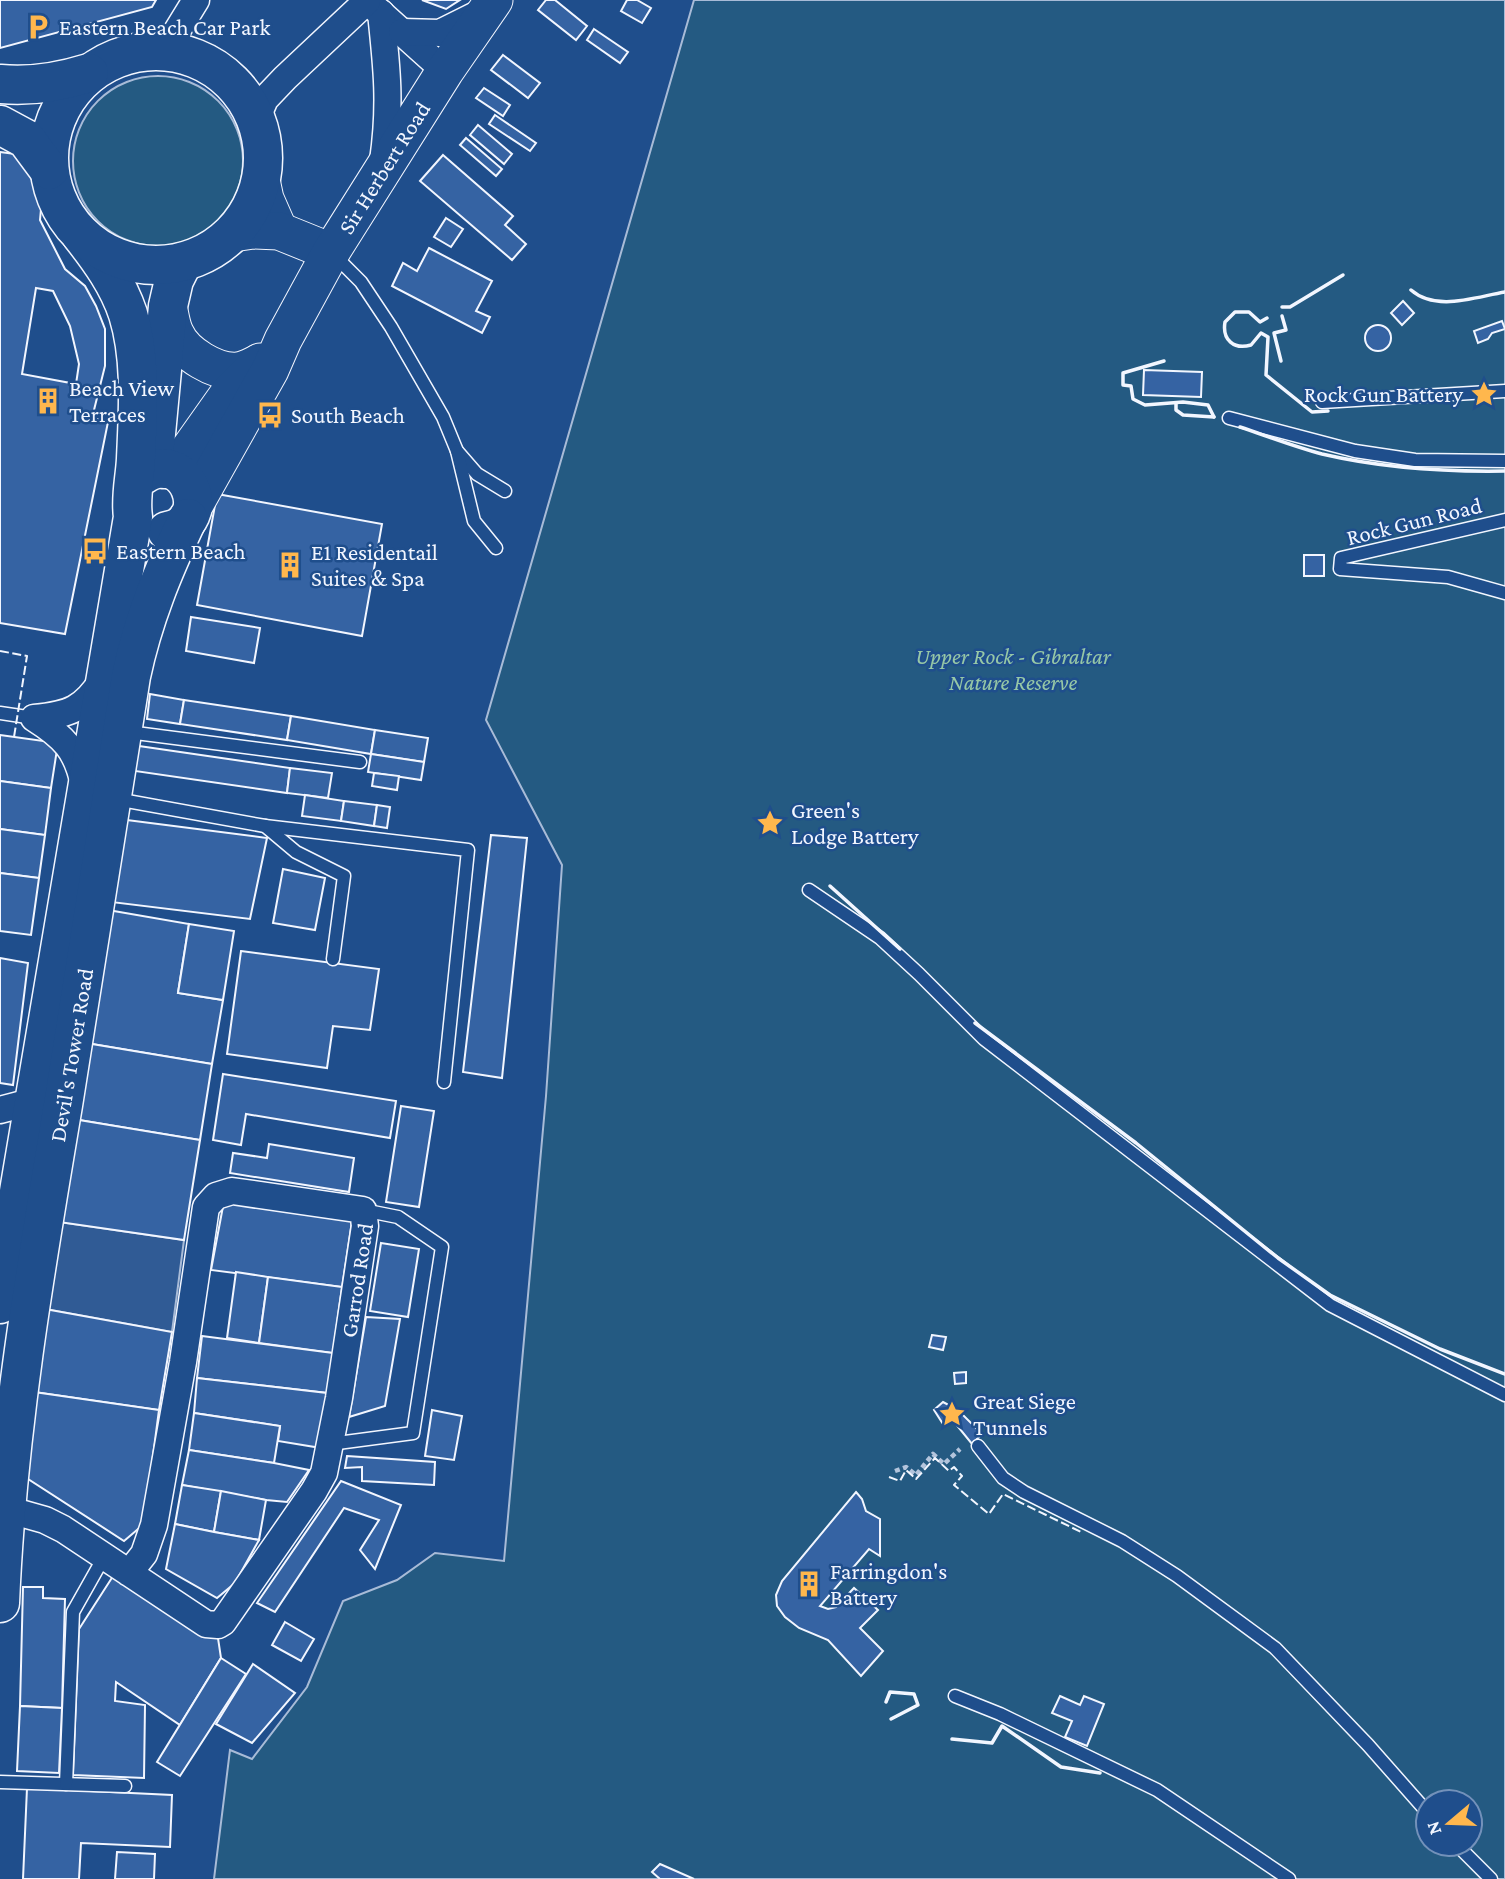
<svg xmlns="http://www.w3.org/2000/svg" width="1505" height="1879" font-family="'Crimson Pro',serif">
	<rect width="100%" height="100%" fill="#1f4e8c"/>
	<g fill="#245a82" stroke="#a8bbd7" stroke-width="2" fill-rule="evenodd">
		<path d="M694 0H1505V1879H214L230 1750 252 1759 307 1687 343 1601 397 1580 435 1553 504 1561 546 1096 562 865 486 720ZM1428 1802H1470V1844H1428Z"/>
		<circle cx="158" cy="161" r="85"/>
	</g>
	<polygon fill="#305b95" stroke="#a8bbd7" stroke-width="2" points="59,1222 184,1240 172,1332 45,1309"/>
	<g fill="#3563a3" stroke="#f2f6ff" stroke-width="2" fill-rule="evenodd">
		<polygon points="0,0 156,0 152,7 0,48"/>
		<polygon points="422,0 460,0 446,9"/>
		<polygon points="546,0 555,0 587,26 576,40 538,10"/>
		<polygon points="627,0 637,0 651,8 642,23 621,11"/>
		<polygon points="594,29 628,52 620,63 587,40"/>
		<polygon points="503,55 540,83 528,98 491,70"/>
		<polygon points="484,88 510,105 503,116 476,98"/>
		<polygon points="495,115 536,143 530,151 489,124"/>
		<polygon points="478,125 512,154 504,164 470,135"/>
		<polygon points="466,138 502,169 496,176 460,145"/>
		<path d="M0 152 15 154 29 170 42 198 40 220 65 269 85 286 96 306 105 329V366L92 418 108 422 65 634 0 623ZM36 288 53 291 70 326 79 364 76 384 22 374Z"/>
		<polygon points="443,155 513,216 505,225 526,244 512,260 420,181"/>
		<polygon points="446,218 463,229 451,247 434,237"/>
		<polygon points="429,248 492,281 476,311 490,317 482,333 392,286 403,263 417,271"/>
		<polygon points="1403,301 1414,313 1402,325 1391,313"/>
		<polygon points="1502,321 1505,329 1492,333 1488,339 1478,343 1474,331"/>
		<circle cx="1378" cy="338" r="13"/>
		<polygon points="1144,370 1202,372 1201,397 1143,395"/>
		<polygon points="217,494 382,524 362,636 197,605"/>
		<rect x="1304" y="555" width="20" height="21"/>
		<polygon points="191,617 260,628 254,663 186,651"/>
		<polygon points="150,694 184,700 180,724 147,719"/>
		<polygon points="184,700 291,716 287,740 180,724"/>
		<polygon points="291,716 375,730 371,754 287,740"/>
		<polygon points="375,730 428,738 424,762 371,754"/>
		<polygon points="0,735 58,743 51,788 0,781"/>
		<polygon points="139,746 290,768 287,793 135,771"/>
		<polygon points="371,754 424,762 421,780 368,772"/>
		<polygon points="290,768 332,773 328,798 287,793"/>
		<polygon points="374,773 399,776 397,790 372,786"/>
		<polygon points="0,781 51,788 45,835 0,829"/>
		<polygon points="305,795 344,801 341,821 302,816"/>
		<polygon points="344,801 377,805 374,826 341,821"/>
		<polygon points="377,805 390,807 387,828 374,826"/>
		<polygon points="119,819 267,838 250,919 111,902"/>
		<polygon points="0,829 45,835 39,878 0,873"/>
		<polygon points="491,835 527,838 502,1078 463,1072"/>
		<polygon points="283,869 325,878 315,930 273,923"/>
		<polygon points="0,873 39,878 31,935 0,931"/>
		<polygon points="108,910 189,924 178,993 223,1000 212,1064 86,1043"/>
		<polygon points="189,924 234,931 223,1000 178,993"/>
		<polygon points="241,951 379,969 370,1030 333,1026 327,1068 227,1054"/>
		<polygon points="0,958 28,963 13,1085 0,1083"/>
		<polygon points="86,1043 212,1064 200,1140 73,1119"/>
		<polygon points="223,1074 396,1101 390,1138 246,1114 241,1145 213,1140"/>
		<polygon points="401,1106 434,1111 419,1207 386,1202"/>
		<polygon points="73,1119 200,1140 184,1240 59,1222"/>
		<polygon points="269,1144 354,1158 349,1192 230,1173 233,1153 267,1158"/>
		<polygon points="224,1201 352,1221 342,1287 211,1270"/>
		<polygon points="381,1243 419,1249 408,1317 370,1311"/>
		<polygon points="236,1272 268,1277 259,1343 227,1338"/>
		<polygon points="268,1277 342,1287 333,1353 259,1343"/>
		<polygon points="45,1309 172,1332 159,1410 34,1392"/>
		<polygon points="366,1317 400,1319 385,1406 349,1417"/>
		<polygon points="932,1335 946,1337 943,1350 929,1347"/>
		<polygon points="202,1336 333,1353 327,1393 197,1378"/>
		<polygon points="966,1372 966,1383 955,1384 954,1373"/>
		<polygon points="197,1378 327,1393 321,1448 278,1441 280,1426 194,1413"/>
		<polygon points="34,1392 159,1410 144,1524 124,1541 25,1477"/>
		<polygon points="943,1402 958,1410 982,1434 972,1444 951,1418 943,1424 934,1410"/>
		<polygon points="432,1410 462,1416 454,1460 425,1456"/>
		<polygon points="194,1413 280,1426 274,1463 189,1450"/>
		<polygon points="189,1450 274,1463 309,1470 287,1502 266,1500 182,1485"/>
		<polygon points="347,1456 435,1462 434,1485 362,1481 362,1467 345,1468"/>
		<polygon points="341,1481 401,1505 375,1569 360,1550 379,1520 344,1508 275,1612 257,1603"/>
		<polygon points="182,1485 221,1491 214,1532 175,1524"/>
		<polygon points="221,1491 266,1500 259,1540 214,1532"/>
		<polygon points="856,1492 862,1499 866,1511 880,1519 880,1556 869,1549 820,1606 828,1609 836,1607 854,1588 878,1610 860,1628 883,1651 861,1676 828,1640 799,1628 785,1617 777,1606 776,1595 782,1581"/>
		<polygon points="175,1524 214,1532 259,1540 235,1583 217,1598 166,1569"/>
		<polygon points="115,1573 218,1638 221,1658 180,1725 116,1682 115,1701 145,1705 144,1778 73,1775 79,1629"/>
		<polygon points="23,1587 43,1587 43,1598 65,1599 62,1708 20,1706"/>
		<polygon points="285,1622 314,1639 301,1661 272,1645"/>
		<polygon points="221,1658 246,1674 180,1776 157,1762"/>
		<polygon points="253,1664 295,1693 252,1743 216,1724"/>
		<polygon points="1060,1696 1080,1705 1084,1696 1104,1704 1087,1746 1065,1737 1072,1721 1052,1713"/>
		<polygon points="20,1706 62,1708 59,1773 17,1771"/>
		<polygon points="27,1788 172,1795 170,1847 81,1843 79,1879 23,1879"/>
		<polygon points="117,1852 155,1854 154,1879 115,1879"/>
		<polygon points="660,1864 694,1879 660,1879 652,1872"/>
	</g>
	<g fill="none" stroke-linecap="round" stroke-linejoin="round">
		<g stroke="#f2f6ff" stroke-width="15">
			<g id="lane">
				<polyline points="334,255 361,282 391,327 443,417 457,451 477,474 505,491"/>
				<polyline points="1322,402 1505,391"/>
				<polyline points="1229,418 1355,451 1415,460 1505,461"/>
				<polyline points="457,451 474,521 496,548"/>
				<polyline points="1505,520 1341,558 1340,569 1448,577 1505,593"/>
				<polyline points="0,713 34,718"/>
				<polyline points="128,732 360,762"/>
				<polyline points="116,799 265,826 296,852 344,876 333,959"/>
				<polyline points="265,826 468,850 444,1082"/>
				<polyline points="809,890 880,938 919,974 984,1039 1330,1305 1505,1395"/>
				<polyline points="330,1444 413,1433 442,1247 398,1217 363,1210"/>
				<polyline points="978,1446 1003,1478 1024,1492 1122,1541 1177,1576 1275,1648 1368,1745 1428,1813"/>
				<polyline points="955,1696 1000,1714 1157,1790 1289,1879"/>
				<polyline points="0,1782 125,1786"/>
				<polyline points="66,1784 73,1612 104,1557"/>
				<polyline points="1456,1844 1491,1879"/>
			</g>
		</g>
		<g stroke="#f2f6ff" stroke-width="29">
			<g id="street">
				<polyline points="376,9 445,71"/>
				<path d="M381 13C387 68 391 106 383 161"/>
				<polyline points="402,32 440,33 484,11"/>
				<polyline points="153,50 172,39 196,0"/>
				<polyline points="256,120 265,99 285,78 367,1"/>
				<path d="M84 785C77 750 64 737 34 718 69 715 84 709 103 679"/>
				<polyline points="0,1110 34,1101"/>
				<path id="s1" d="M6 1509 45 1520 63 1529 206 1624 218 1625 223 1622 314 1491 324 1473 339 1398 365 1226 363 1210 232 1191 216 1196 206 1207 183 1362 154 1525 144 1554 129 1573"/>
			</g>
		</g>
		<g stroke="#f2f6ff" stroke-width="39">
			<g id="secondary">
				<polyline points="261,180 265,199 279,231"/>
				<polyline points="233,233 253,230 279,231 331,252"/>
				<path d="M168 306C170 314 171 325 175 333 184 354 216 373 238 371 246 370 252 366 259 363"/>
				<polyline points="169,469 179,464 230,392 260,362"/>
				<path id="s2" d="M192 509 270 370 283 340 331 252 445 71 494 0"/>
			</g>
		</g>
		<g stroke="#f2f6ff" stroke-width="41">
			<g id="primary">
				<polyline points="164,469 157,464 154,455 168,306 174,280 183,262"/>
				<path d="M143 475C187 445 217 523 167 531"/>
				<path d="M0 1304 133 517C130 497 135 479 136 459 138 411 142 359 128 314 118 284 100 259 81 235"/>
				<path id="s3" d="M0 1603C7 1435 35 1270 63 1105 87 962 109 819 131 676 143 619 163 571 188 518"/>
			</g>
		</g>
		<g stroke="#f2f6ff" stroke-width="41">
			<g id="highway">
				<circle cx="156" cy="158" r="107"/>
				<path d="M0 84C31 87 60 82 89 73"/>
				<polyline points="0,125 26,139 49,170"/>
			</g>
		</g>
		<polyline stroke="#b3c4dc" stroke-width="4.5" stroke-dasharray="5 3.5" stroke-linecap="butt" points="895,1471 906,1467 916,1475 933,1454 944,1464 960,1449"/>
		<use href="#lane" stroke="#1f4e8c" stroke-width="12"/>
		<use href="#street" stroke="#1f4e8c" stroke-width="26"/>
		<use href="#secondary" stroke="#1f4e8c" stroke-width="37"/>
		<use href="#primary" stroke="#1f4e8c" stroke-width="38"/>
		<use href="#highway" stroke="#1f4e8c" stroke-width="38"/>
		<g stroke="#f2f6ff" stroke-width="2" stroke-dasharray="9 3.5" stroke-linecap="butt">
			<polyline points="0,651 27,656 14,737"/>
			<polyline points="889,1477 900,1481 906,1470 916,1479 935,1458 949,1471 954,1467 962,1476 954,1485 989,1514 1003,1494 1081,1532"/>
		</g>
		<g stroke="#f2f6ff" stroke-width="3.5">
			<path d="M1411 290C1436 312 1475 297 1505 292"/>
			<polyline points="1282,307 1290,307 1343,275"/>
			<path d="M1267 318 1260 322 1249 312H1235L1225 322C1222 340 1234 350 1251 345L1261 333 1268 337 1266 375 1312 412 1328 411"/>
			<polyline points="1164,361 1123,373 1123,385 1131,386 1133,399 1145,405 1183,402 1208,405 1214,417"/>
			<polyline points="1281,361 1274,333 1286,330 1282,316"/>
			<polyline points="1176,403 1176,410 1183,415 1214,417"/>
			<path d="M1240 427C1267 436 1295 447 1322 454 1382 468 1444 472 1505 471"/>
			<polyline points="830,886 900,949"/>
			<polyline points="975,1023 1136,1143 1278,1258 1330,1295 1440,1349 1505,1374"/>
			<polyline points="886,1702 890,1692 914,1694 918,1705 891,1719"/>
			<polyline points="952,1739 992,1743 1002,1726 1061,1767 1100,1773"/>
		</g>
	</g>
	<defs>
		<g id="parking-bare" transform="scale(2.1)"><path d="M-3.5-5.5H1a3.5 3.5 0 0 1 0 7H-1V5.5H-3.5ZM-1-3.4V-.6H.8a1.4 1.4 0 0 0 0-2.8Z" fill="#ffb74d" stroke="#1f4e8c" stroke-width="2.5" paint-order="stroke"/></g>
		<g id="sight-bare" transform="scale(2.1)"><path d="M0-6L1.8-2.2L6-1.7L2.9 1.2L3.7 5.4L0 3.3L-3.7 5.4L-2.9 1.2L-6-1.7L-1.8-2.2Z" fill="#ffb74d" stroke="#1f4e8c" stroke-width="2.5" paint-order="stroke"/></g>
		<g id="building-bare" transform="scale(2.1)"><path d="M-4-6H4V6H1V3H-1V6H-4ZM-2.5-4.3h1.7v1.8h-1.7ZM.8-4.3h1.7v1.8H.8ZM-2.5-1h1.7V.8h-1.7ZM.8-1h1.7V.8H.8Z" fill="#ffb74d" stroke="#1f4e8c" stroke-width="2.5" paint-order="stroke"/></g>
		<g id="bus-bare" transform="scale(2.1)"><path d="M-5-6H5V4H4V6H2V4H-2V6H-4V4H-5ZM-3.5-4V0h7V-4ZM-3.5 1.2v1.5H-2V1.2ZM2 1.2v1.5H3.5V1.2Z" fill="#ffb74d" stroke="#1f4e8c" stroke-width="2.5" paint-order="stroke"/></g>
	</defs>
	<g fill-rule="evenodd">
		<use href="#parking-bare" x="38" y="27"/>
		<use href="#sight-bare" x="1484" y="394"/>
		<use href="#building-bare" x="48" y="401"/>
		<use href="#bus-bare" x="270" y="415"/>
		<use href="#bus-bare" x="95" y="551"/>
		<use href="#building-bare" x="290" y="565"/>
		<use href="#sight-bare" x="770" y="823"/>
		<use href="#sight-bare" x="952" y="1414"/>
		<use href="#building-bare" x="809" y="1584"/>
	</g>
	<g text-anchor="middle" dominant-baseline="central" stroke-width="5" stroke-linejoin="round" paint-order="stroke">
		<g font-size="23" fill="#f2f6ff" stroke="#1f4e8c" text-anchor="start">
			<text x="59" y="27">Eastern Beach Car Park</text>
			<text x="69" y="388">Beach View<tspan x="69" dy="26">Terraces</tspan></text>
			<text x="1463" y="394" text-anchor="end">Rock Gun Battery</text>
			<text x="291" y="415">South Beach</text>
			<text x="116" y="551">Eastern Beach</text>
			<text x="311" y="552">E1 Residentail<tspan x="311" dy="26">Suites &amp; Spa</tspan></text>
			<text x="791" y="810">Green's<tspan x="791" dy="26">Lodge Battery</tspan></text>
			<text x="973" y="1401">Great Siege<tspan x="973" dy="26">Tunnels</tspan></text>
			<text x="830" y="1571">Farringdon's<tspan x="830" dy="26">Battery</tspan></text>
		</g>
		<g font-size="23" fill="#f2f6ff" stroke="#1f4e8c">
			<text stroke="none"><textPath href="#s2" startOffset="392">Sir Herbert Road</textPath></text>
			<text transform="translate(1414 521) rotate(-14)">Rock Gun Road</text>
			<text stroke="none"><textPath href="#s3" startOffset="553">Devil's Tower Road</textPath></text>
			<text stroke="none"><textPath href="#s1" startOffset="626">Garrod Road</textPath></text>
		</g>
		<g font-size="23" font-style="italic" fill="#97c8a6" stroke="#1f4e8c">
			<text x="1013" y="656">Upper Rock - Gibraltar<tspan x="1013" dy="26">Nature Reserve</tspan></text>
		</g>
	</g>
	<g transform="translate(1449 1823) rotate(251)"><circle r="33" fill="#1f4e8c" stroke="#7391ba" stroke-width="2"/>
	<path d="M0-5L12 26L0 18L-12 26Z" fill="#ffb74d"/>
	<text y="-10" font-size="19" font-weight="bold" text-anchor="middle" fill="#f2f6ff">N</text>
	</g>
</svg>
